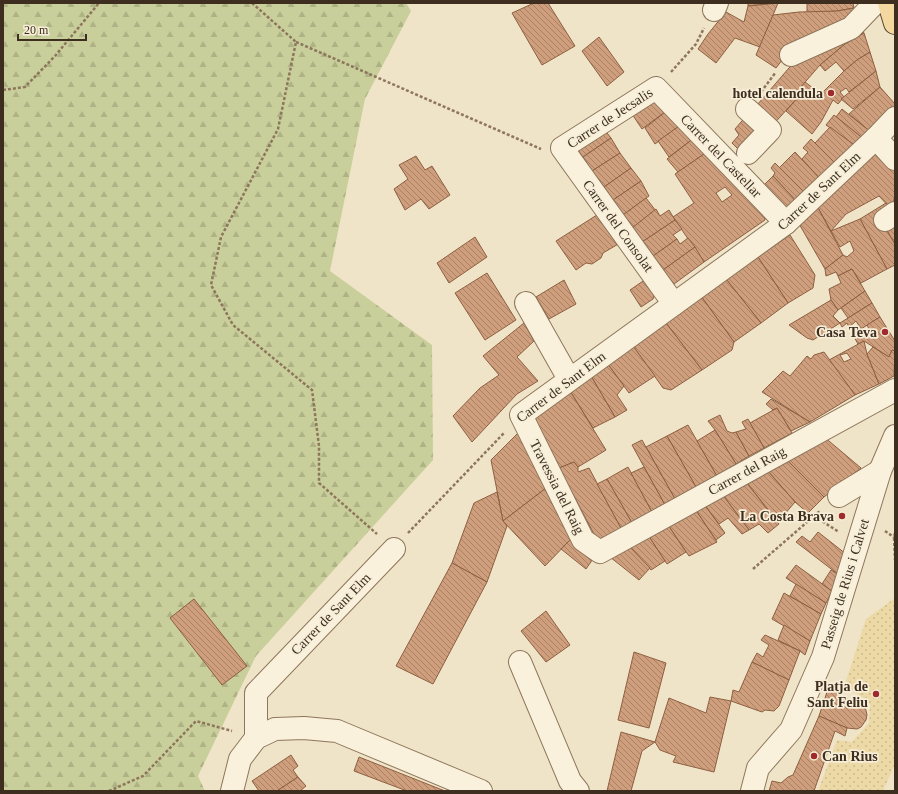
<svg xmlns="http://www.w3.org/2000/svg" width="898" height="794" font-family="Georgia,serif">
	<defs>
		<pattern id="forest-firs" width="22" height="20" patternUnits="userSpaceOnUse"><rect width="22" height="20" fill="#c9cf9b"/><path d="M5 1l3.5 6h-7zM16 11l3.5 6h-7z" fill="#aeb285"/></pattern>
		<pattern id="sand-dots" width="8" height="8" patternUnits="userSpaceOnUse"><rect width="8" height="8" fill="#ecd9a5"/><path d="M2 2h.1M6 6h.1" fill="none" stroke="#cbbb8e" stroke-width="1.8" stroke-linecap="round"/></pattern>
		<pattern id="building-back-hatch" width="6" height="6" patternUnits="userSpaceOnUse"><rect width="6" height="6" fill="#cf9f7d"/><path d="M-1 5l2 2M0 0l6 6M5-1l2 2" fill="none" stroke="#a98266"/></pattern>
	</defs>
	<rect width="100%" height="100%" fill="#f0e4c8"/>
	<polygon fill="url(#forest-firs)" points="3,3 406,3 411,11 365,99 330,271 432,345 433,460 256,656 198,776 205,791 3,791"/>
	<polygon fill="url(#sand-dots)" points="895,598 895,764 883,791 818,791 837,740 852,742 869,723 870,704 845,684 866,619"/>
	<g fill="url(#building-back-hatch)" stroke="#8d5f41" fill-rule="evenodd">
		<polygon points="534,3 548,3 575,46 542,65 512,13"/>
		<polygon points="748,3 782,3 748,6"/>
		<polygon points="778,3 760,47 735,38 716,63 698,49 708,34 726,12 744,22 748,6"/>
		<polygon points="807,3 853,3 854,8 837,11 807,13"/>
		<polygon points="854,8 857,16 792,47 776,68 756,55 773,15 799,12 837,11"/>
		<polygon points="860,27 864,33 845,44 820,65 800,88 801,94 770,128 751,112 795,61"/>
		<polygon points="864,33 870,52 857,60 844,71 836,62 825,71 820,65 845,44"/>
		<polygon points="599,37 624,72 607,86 582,51"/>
		<polygon points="870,52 876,71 849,92 846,88 840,92 844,97 838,104 833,100 821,122 812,134 786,111 801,94 800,88 805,82 821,94 844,71 857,60"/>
		<polygon points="876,71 880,87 853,109 841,99"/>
		<polygon points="880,87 895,104 895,111 872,133 849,114"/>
		<polygon points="655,96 669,109 642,129 630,111"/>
		<polygon points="669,109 682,124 655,144 645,128"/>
		<polygon points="842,109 872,133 865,140 836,117"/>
		<polygon points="748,114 765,130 740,151 732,143 739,135 735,129"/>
		<polygon points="834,115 865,140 857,147 826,125"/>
		<polygon points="682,124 694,138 669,157 658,141"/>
		<polygon points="830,127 857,147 838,166 815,143"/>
		<polygon points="603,128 611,138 583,157 574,145"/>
		<polygon points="611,138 620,153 592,171 583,157"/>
		<polygon points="694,138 707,152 678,172 667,159"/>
		<polygon points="811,139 838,166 822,181 802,159 808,152 803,148"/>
		<polygon points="877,144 895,163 895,196 891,209 879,196 846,214 831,231 816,204"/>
		<path d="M707 152 765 209V220L704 262 673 217 694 203 675 174ZM725 187 732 195 722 202 716 193Z"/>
		<polygon points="795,152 822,181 807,195 779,168"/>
		<polygon points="620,153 631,168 604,187 592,171"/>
		<polygon points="416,156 425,170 432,166 450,195 429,209 421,199 405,210 394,189 408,179 399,165"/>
		<polygon points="775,163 807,195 798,203 773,176 775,173 771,168"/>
		<polygon points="631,168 641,181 613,200 604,187"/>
		<polygon points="773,176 798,203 788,211 764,185"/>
		<polygon points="641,181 649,196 623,215 613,200"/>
		<polygon points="646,198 656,211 632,228 623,215"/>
		<polygon points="886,203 891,209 885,227 895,244 895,265 887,269 860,219"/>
		<polygon points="816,204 843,255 825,269 798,222"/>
		<polygon points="656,209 660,216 669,210 675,220 642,242 632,228"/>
		<polygon points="600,213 620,243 603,253 601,258 592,264 586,263 576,270 556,241"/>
		<polygon points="860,219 887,269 861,283 852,269 838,276 836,272 826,276 825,269 843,255 847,257 854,251 850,241 840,247 831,231"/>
		<polygon points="675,220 682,229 673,235 677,239 653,256 642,242"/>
		<polygon points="895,222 895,244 885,227"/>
		<polygon points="790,235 815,275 813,288 788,303 758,257"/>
		<polygon points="475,237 487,257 449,283 437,263"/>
		<polygon points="688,238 695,247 663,270 653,256 677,239 680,244"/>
		<polygon points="695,247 704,262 674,284 663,270"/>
		<polygon points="758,257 788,303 761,323 726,279"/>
		<polygon points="852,269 865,291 838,310 831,300 829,289 841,283 838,276"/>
		<polygon points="487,273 516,320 485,340 455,293"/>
		<polygon points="646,279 655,292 653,299 641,307 630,290"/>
		<polygon points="726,279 761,323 734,342 701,296"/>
		<polygon points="564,280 576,304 549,319 536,297"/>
		<polygon points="865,291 872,303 848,318 841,308"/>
		<polygon points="701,296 734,342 732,350 702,370 666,323"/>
		<polygon points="831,300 838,310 833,316 840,323 813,340 807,338 789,325"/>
		<polygon points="872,303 880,317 861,329 856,321 849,327 847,323 842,327 840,323"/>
		<polygon points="880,317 895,341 895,351 892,350 889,357 864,341 858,344 853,335 861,329 865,334 870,331 867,325"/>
		<polygon points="524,323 534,341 517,357 538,381 517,394 472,442 453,416 480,388 499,375 483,356"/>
		<polygon points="666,323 702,370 671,390 663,388 633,346"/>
		<path d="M864 341 867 354 879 384 855 395 829 360ZM847 353 851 359 844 362 840 355Z"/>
		<polygon points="633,346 655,376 629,393 607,363"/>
		<polygon points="873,347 889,357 892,350 895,351 894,376 879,384 867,354"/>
		<polygon points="824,352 855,395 810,422 762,392 783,371 790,376 807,356 811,359 814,355"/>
		<polygon points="607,363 624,386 617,395 627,410 615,417 591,376"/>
		<polygon points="591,376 615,417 593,428 570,391"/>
		<polygon points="570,391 606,450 578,467 574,462 559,468 533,416"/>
		<polygon points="771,399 783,406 810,422 791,431 777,408 773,410 766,404"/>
		<polygon points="777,408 792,433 764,448 750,423"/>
		<polygon points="720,415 727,431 732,433 736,432 749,456 736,464 715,430 708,421"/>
		<polygon points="748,419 764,448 749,456 736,432 746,429 742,422"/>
		<polygon points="688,425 717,476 696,487 667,436"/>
		<polygon points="521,430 550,485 503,521 491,460"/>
		<polygon points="715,430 736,464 717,476 697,441"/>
		<polygon points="667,436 696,487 675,499 646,447"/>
		<polygon points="823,436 861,468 824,497 786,459"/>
		<polygon points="642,440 675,499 665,505 632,445"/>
		<polygon points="786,459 824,497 808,513 795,502 767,470"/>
		<polygon points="574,462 578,467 578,472 589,468 621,528 600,540 594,534 559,468"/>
		<polygon points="628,467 652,512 632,523 607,479"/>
		<polygon points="644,467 665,505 652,512 631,473"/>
		<polygon points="767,470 795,502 778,522 746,482"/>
		<polygon points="607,479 632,523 621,528 597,484"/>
		<polygon points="746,482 779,524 768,533 759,524 749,530 722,494"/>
		<polygon points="550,485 574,536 545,566 503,521"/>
		<polygon points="497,492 503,521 507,526 487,582 452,563 474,503"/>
		<polygon points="722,494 749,530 742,534 728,518 719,524 704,504"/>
		<polygon points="704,504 725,533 716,540 695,509"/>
		<polygon points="695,509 717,542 689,556 668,525"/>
		<polygon points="668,525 686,552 667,564 648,535"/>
		<polygon points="818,532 846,554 839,575 796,542 802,536 810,542"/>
		<polygon points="648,535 665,561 651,570 629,546"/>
		<polygon points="574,536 595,556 586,569 561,549"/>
		<polygon points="629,546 650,568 639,580 610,557"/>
		<polygon points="452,563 487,582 433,684 396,666"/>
		<polygon points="796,565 832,591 826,603 786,578"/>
		<polygon points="831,570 839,575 832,591 822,584"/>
		<polygon points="796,584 826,603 821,614 790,596"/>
		<polygon points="784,593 821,614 810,641 772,619"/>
		<polygon points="194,599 247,666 222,685 170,618"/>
		<polygon points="546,611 570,645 546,662 521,631"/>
		<polygon points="784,625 810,641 805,655 800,651 778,640"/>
		<polygon points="765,635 800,651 789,680 752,662 757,653 763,657 769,645 761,640"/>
		<polygon points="634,652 666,663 649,728 618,720"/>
		<polygon points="752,662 789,680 779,706 774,711 765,710 762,712 731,701 733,690 739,692"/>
		<polygon points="828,689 839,692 838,695 865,706 867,715 866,720 861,727 857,729 847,728 819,716"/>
		<polygon points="710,697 731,701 714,772 673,762 676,756 660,750 655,742 669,698 706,713"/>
		<polygon points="819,716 847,728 845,736 835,731 814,791 769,791 772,781 781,783 788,777 793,775"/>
		<polygon points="621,732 655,742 642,751 631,791 607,791"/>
		<polygon points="291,755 298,766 293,770 298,777 277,791 259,791 252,781"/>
		<polygon points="359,757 445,791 407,791 354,771"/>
		<polygon points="298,777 306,786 300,791 277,791"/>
	</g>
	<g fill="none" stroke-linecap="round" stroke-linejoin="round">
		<g stroke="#8d765c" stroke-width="24">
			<g id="minor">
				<polyline points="714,10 717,3"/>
				<polyline points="791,55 851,28 875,3"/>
				<polyline points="747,109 770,130 748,153"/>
				<polyline points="895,118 876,138 786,223 521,415 583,540 600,552 895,390"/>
				<polyline points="876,138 895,159"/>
				<polyline points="885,220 895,213"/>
				<polyline points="526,303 569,379"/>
				<polyline points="674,304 562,148 656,88 786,223"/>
				<polyline points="839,496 880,471"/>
				<polyline points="520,662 570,781 578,791"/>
				<polyline points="256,738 256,693 394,549"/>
				<polyline points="232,791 240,759 256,738 275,729 304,728 337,731 481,791"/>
				<polyline points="752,791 758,768 791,730 823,657 880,471 895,436"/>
			</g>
		</g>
		<g stroke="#5b4430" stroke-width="24">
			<polyline id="major" points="889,3 895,23"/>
		</g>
		<g stroke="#8d765c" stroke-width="2.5" stroke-dasharray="3 2" stroke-linecap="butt">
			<polyline points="252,3 296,42 278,129 221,237 211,285 233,325 312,390 319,446 319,483 377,534"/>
			<polyline points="296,42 541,149"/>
			<polyline points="671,72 696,44 704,28"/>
			<polyline points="3,90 25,87 55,56 99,3"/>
			<polyline points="761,92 776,72"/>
			<polyline points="814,516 839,532"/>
			<polyline points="885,531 895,538"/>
			<polyline points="408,533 504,433"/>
			<polyline points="895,533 894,537 895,560"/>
			<polyline points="753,569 821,510"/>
			<polyline points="109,791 143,776 196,721 232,731"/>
		</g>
		<use href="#minor" stroke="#faf1dc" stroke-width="22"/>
		<use href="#major" stroke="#f3d9a0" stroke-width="22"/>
	</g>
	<g fill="#9e2a2b" stroke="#f7eed8" stroke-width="1.5">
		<circle cx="831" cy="93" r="4"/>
		<circle cx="885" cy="332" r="4"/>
		<circle cx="842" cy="516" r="4"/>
		<circle cx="876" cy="694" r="4"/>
		<circle cx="814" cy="756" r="4"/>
	</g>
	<g text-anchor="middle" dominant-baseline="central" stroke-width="3.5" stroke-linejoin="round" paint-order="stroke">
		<g font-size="14" font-weight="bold" fill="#3d2e20" stroke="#f7eed8" text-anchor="end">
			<text x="823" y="93">hotel calendula</text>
			<text x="877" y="332">Casa Teva</text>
			<text x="834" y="516">La Costa Brava</text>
			<text x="868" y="686">Platja de<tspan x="868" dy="16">Sant Feliu</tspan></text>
			<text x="822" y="756" text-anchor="start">Can Rius</text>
		</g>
		<g font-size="14" fill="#3d2e20" stroke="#f7eed8">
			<text transform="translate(610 118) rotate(-33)">Carrer de Jecsalis</text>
			<text transform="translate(721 156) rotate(46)">Carrer del Castellar</text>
			<text transform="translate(819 191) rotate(-43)">Carrer de Sant Elm</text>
			<text transform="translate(618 226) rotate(54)">Carrer del Consolat</text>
			<text transform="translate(561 387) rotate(-37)">Carrer de Sant Elm</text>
			<text transform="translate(747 471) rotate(-29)">Carrer del Raig</text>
			<text transform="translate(557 487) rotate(63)">Travessia del Raig</text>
			<text transform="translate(845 584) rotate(-73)">Passeig de Rius i Calvet</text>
			<text transform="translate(331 614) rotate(-46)">Carrer de Sant Elm</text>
		</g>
	</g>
	<rect width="898" height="794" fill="none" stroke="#3d2e20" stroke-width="8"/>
	<path d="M18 34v6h68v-6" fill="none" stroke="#3d2e20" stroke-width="2"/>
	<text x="24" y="34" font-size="12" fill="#3d2e20" stroke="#f7eed8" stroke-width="3" paint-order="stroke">20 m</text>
</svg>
